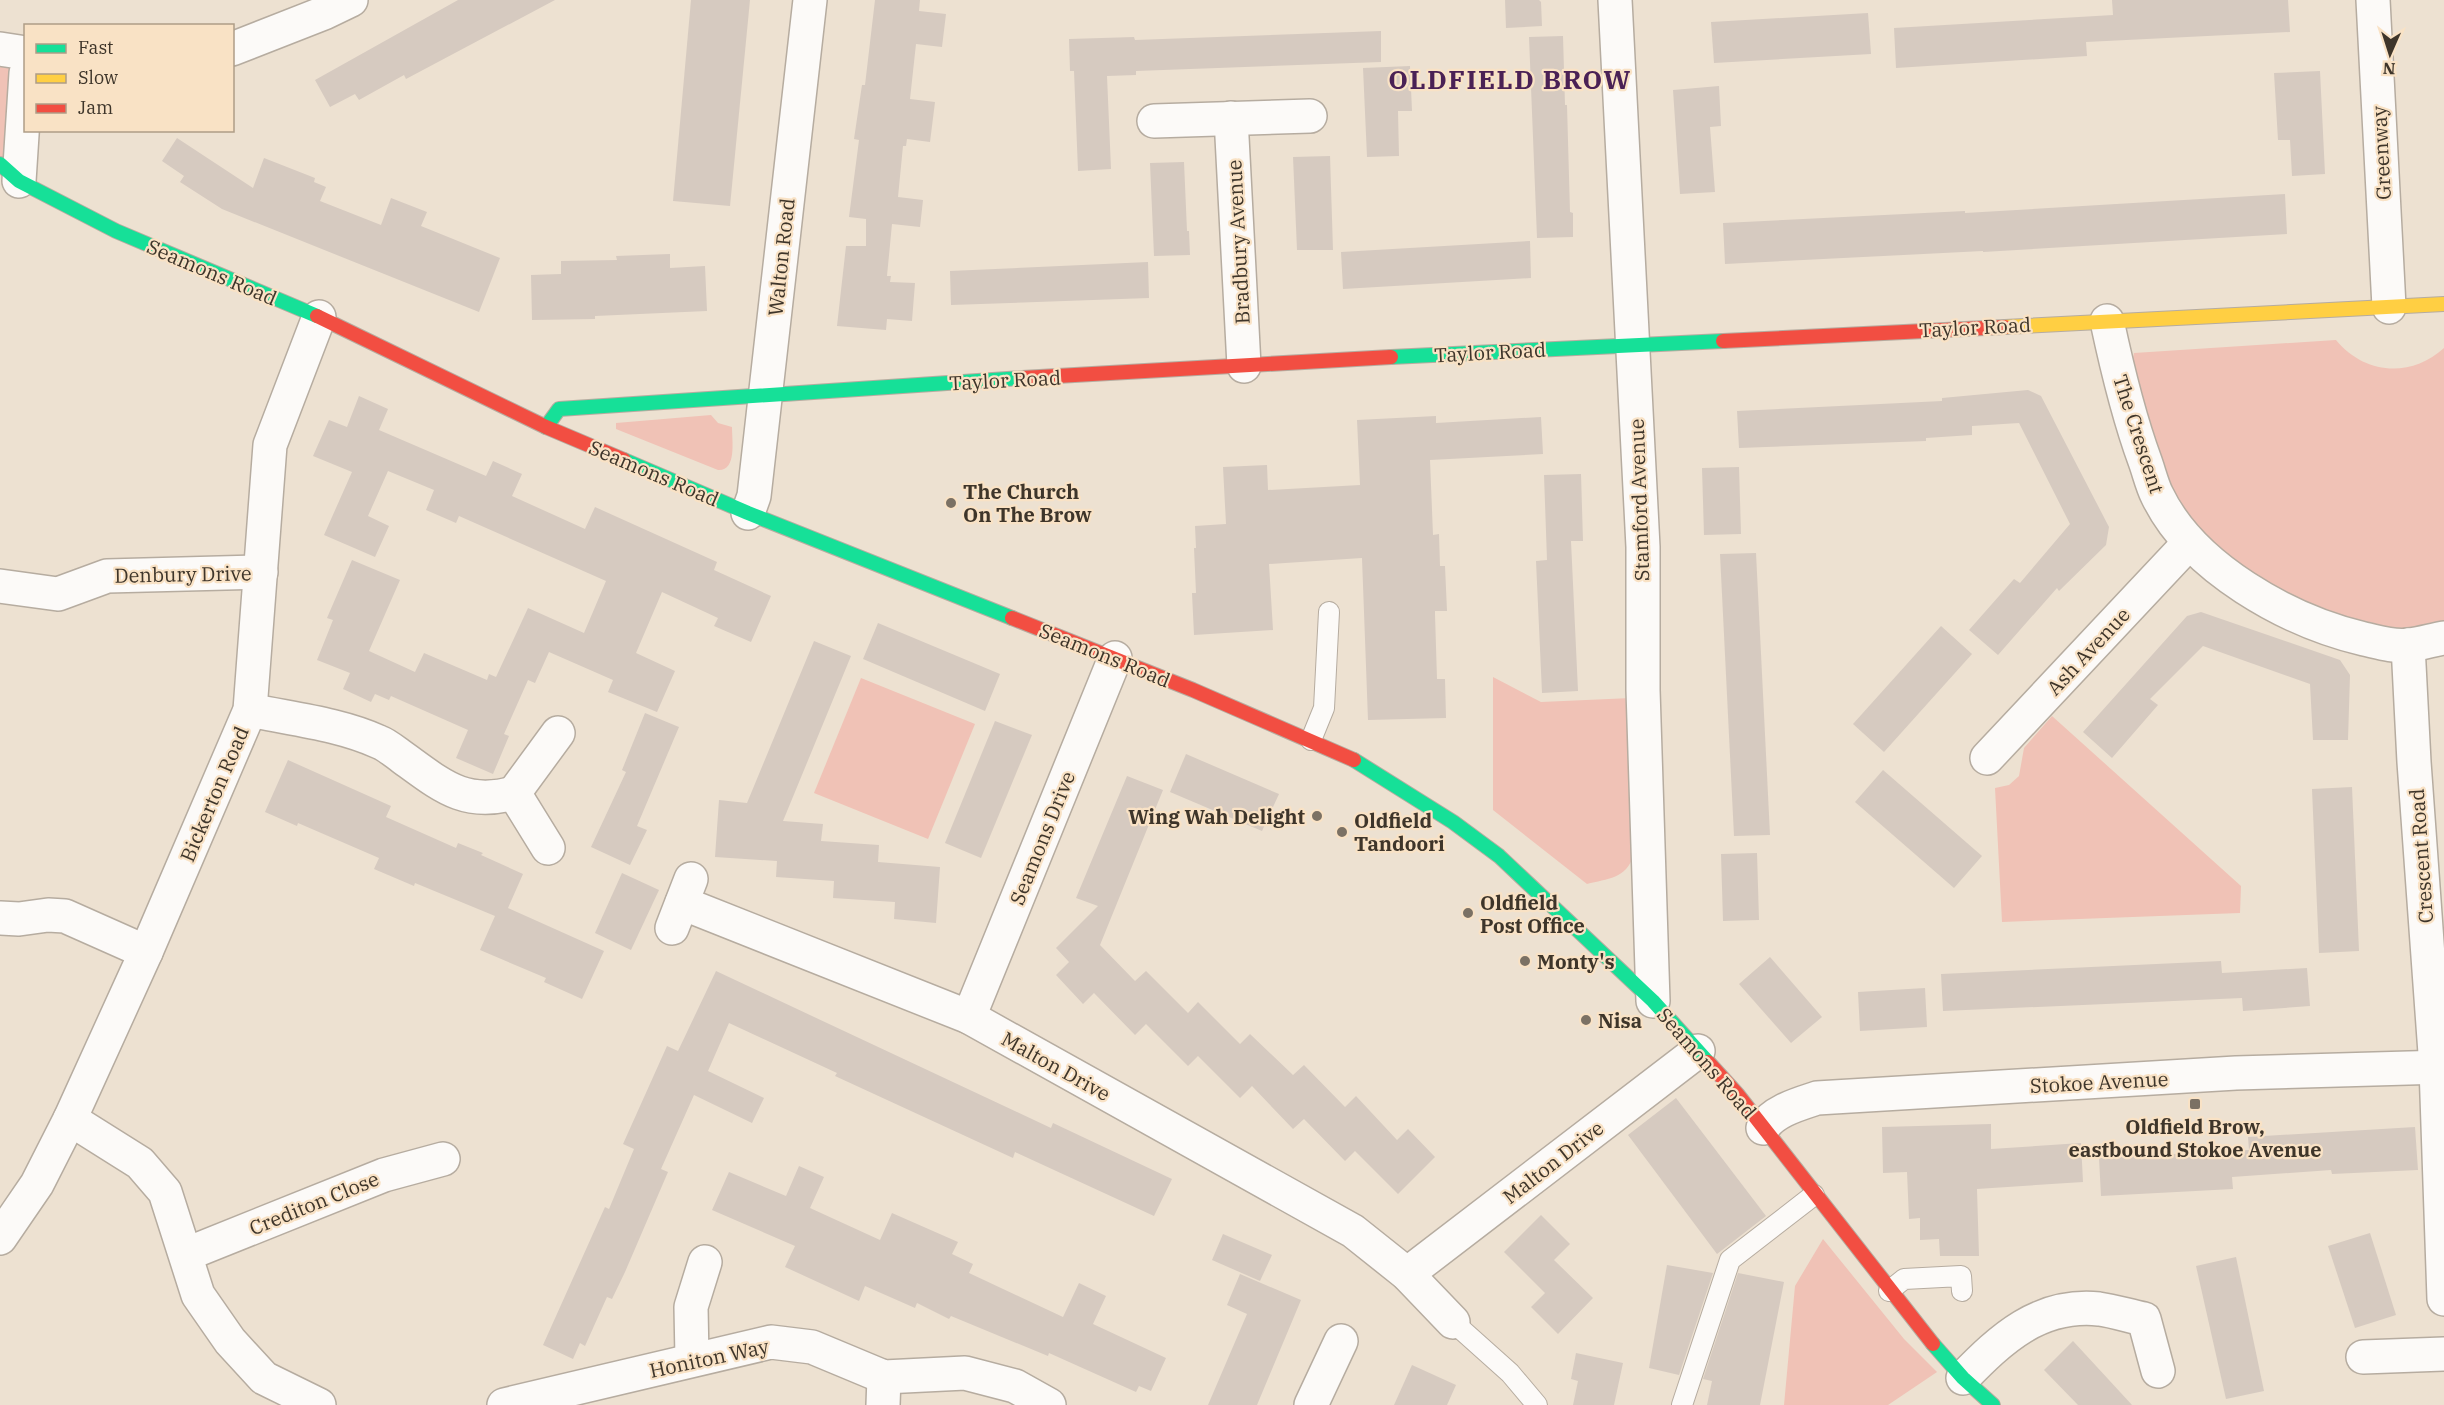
<svg xmlns="http://www.w3.org/2000/svg" width="2444" height="1405" font-family="'IBM Plex Serif',serif">
	<rect width="100%" height="100%" fill="#ede1d1"/>
	<g fill="#f0c2b6">
		<polygon points="0,49 25,53 19,181 0,164"/>
		<path d="M2336 340C2365 375 2411 378 2444 348V635L2414 643 2243 581 2163 495 2132 363 2134 353Z"/>
		<path d="M711 415 718 423 732 427C732 441 737 471 718 470L616 429V423Z"/>
		<path d="M1493 677 1541 702 1631 698 1633 856C1627 878 1607 879 1587 884L1493 810Z"/>
		<polygon points="861,678 975,724 928,839 814,793"/>
		<polygon points="2052,716 2241,886 2240,913 2002,922 1995,788 2009,785 2019,776 2024,748"/>
		<polygon points="1823,1239 1904,1339 1937,1372 1888,1405 1784,1405 1795,1286"/>
	</g>
	<g fill="#d6cac0">
		<polygon points="458,0 555,0 406,79 404,75 359,100 355,94 330,107 315,80"/>
		<polygon points="691,0 750,0 730,206 673,201"/>
		<polygon points="875,0 920,0 919,11 946,14 942,47 916,44 910,99 935,102 930,142 907,139 906,146 903,146 898,197 923,200 920,227 892,224 887,276 891,276 890,282 915,283 912,321 887,319 886,330 837,326 846,246 866,246 866,219 849,217 859,140 854,139 862,85 865,85"/>
		<polygon points="1505,0 1539,0 1541,2 1542,26 1506,28"/>
		<polygon points="2112,0 2288,0 2290,32 2086,42 2087,56 1896,68 1894,28 2113,15"/>
		<polygon points="1868,13 1871,54 1714,63 1711,22"/>
		<polygon points="1381,31 1381,62 1136,71 1136,75 1107,76 1111,169 1078,171 1074,71 1070,71 1069,39 1134,37 1135,40"/>
		<polygon points="1563,36 1565,105 1567,105 1570,212 1573,213 1573,237 1537,238 1529,37"/>
		<polygon points="1410,66 1412,111 1398,111 1399,156 1367,157 1363,68"/>
		<polygon points="2320,71 2325,174 2292,176 2290,140 2278,140 2274,73"/>
		<polygon points="1719,86 1721,126 1710,127 1715,192 1680,194 1673,90"/>
		<polygon points="177,138 253,188 264,158 315,178 314,182 326,187 320,201 381,225 391,198 427,212 421,226 500,258 479,312 222,209 180,182 184,176 162,161"/>
		<polygon points="1330,156 1333,250 1297,250 1293,157"/>
		<polygon points="1184,162 1187,231 1189,231 1190,255 1154,256 1150,163"/>
		<polygon points="2285,194 2287,234 1983,252 1983,251 1725,264 1723,223 1965,211 1965,213"/>
		<polygon points="1530,241 1531,278 1343,289 1341,252"/>
		<polygon points="670,254 670,268 705,266 707,311 595,316 595,319 532,320 531,275 561,274 561,261 617,260 616,256"/>
		<polygon points="1148,262 1149,298 951,305 950,271"/>
		<polygon points="2028,390 2041,396 2109,527 2106,545 2059,591 2057,588 1998,655 1969,630 2014,579 2020,583 2070,524 2019,423 1972,426 1972,435 1926,438 1926,441 1739,448 1737,411 1942,401 1942,398"/>
		<polygon points="359,396 388,409 379,430 486,476 493,461 522,474 512,496 585,529 595,507 717,562 714,570 771,596 751,642 714,626 718,618 662,592 636,653 675,671 657,712 608,692 613,680 549,652 535,683 528,680 504,734 509,736 493,774 456,758 468,730 391,696 389,700 375,694 371,702 343,689 350,673 317,660 333,620 327,618 352,560 400,580 369,651 415,672 424,653 487,680 489,674 496,677 528,608 584,633 606,581 459,516 456,523 426,510 434,490 388,471 368,516 389,526 375,557 324,535 352,472 313,456 329,420 347,427"/>
		<polygon points="1436,416 1436,423 1541,417 1543,454 1430,460 1433,535 1439,534 1440,566 1445,566 1447,611 1435,611 1435,614 1437,679 1445,679 1446,718 1368,720 1362,558 1269,564 1273,630 1194,635 1192,593 1196,593 1194,548 1196,548 1195,526 1226,524 1223,467 1267,465 1268,490 1360,485 1357,420"/>
		<polygon points="1739,467 1741,534 1704,535 1702,468"/>
		<polygon points="1581,474 1583,541 1571,541 1578,691 1542,693 1536,561 1547,560 1544,475"/>
		<polygon points="1756,553 1770,835 1734,836 1720,554"/>
		<polygon points="2201,612 2340,660 2350,675 2348,740 2313,740 2310,684 2203,646 2150,699 2158,705 2112,758 2083,732 2187,616"/>
		<polygon points="878,623 1000,674 985,711 863,659"/>
		<polygon points="1941,626 1972,654 1884,752 1853,724"/>
		<polygon points="814,641 851,656 783,821 823,824 821,841 879,845 878,862 940,867 936,923 894,919 895,902 833,898 834,881 776,877 777,861 715,857 719,800 747,803"/>
		<polygon points="645,713 679,727 637,826 647,830 630,865 591,847 626,772 622,770"/>
		<polygon points="995,721 1032,735 981,858 945,843"/>
		<polygon points="1186,754 1279,794 1262,831 1170,792"/>
		<polygon points="288,760 391,806 386,817 456,848 458,843 483,853 481,855 523,874 508,908 604,951 582,999 544,982 546,978 480,950 495,916 415,883 414,886 374,869 379,858 298,823 297,826 265,812"/>
		<polygon points="1883,770 1982,856 1954,888 1855,802"/>
		<polygon points="1127,776 1163,790 1100,945 1135,981 1146,971 1188,1013 1198,1002 1240,1044 1250,1034 1293,1075 1304,1065 1345,1107 1356,1096 1397,1140 1408,1129 1435,1157 1398,1194 1355,1151 1345,1161 1304,1119 1293,1129 1252,1086 1240,1098 1198,1056 1188,1066 1146,1024 1135,1035 1094,993 1083,1004 1056,975 1069,962 1056,948 1098,906 1076,898"/>
		<polygon points="2352,787 2359,951 2319,953 2312,789"/>
		<polygon points="1757,853 1759,920 1723,921 1721,854"/>
		<polygon points="622,873 659,890 631,950 595,933"/>
		<polygon points="1770,957 1822,1017 1791,1043 1739,984"/>
		<polygon points="2221,961 2222,973 2307,968 2310,1006 2243,1011 2242,998 1943,1011 1941,974"/>
		<polygon points="716,971 1051,1128 1053,1123 1172,1179 1154,1216 1015,1152 1013,1158 835,1076 837,1073 729,1023 708,1071 764,1098 752,1123 694,1095 661,1169 668,1172 625,1272 612,1299 607,1297 585,1346 580,1343 573,1359 543,1345 605,1207 609,1209 634,1149 623,1144 667,1046 678,1051"/>
		<polygon points="1925,988 1927,1027 1860,1031 1858,992"/>
		<polygon points="1676,1098 1766,1216 1717,1254 1628,1135"/>
		<polygon points="1991,1124 1991,1149 2081,1143 2083,1182 1977,1189 1979,1256 1940,1256 1939,1239 1920,1240 1920,1218 1909,1219 1907,1172 1883,1173 1882,1127"/>
		<polygon points="2415,1127 2418,1170 2332,1174 2331,1170 2232,1177 2233,1189 2101,1196 2099,1158 2249,1150 2248,1137"/>
		<polygon points="799,1166 824,1177 810,1208 880,1240 892,1213 958,1242 952,1254 973,1264 969,1273 1063,1317 1079,1283 1106,1296 1093,1324 1166,1358 1151,1391 1139,1386 1136,1392 1049,1353 1048,1356 951,1316 949,1319 917,1303 915,1308 865,1286 859,1301 785,1267 795,1246 712,1210 729,1172 786,1196"/>
		<polygon points="1541,1215 1570,1244 1554,1260 1593,1298 1558,1334 1531,1307 1545,1293 1504,1252"/>
		<polygon points="2370,1233 2396,1315 2355,1328 2328,1246"/>
		<polygon points="1223,1234 1272,1255 1260,1281 1212,1260"/>
		<polygon points="2236,1257 2264,1391 2226,1399 2196,1266"/>
		<polygon points="1667,1265 1713,1273 1679,1375 1649,1368"/>
		<polygon points="1738,1273 1784,1282 1760,1405 1707,1405 1712,1381 1703,1379"/>
		<polygon points="1240,1274 1301,1300 1257,1405 1208,1405 1247,1314 1227,1305"/>
		<polygon points="2073,1341 2097,1367 2132,1405 2078,1405 2044,1370"/>
		<polygon points="1576,1353 1623,1363 1614,1405 1573,1405 1578,1381 1571,1379"/>
		<polygon points="1412,1365 1456,1385 1447,1405 1394,1405"/>
	</g>
	<g fill="none" stroke-linecap="round" stroke-linejoin="round">
		<g stroke="#b6aca0" stroke-width="22">
			<g id="lane">
				<polyline points="1311,740 1324,708 1329,612"/>
				<polyline points="1889,1291 1904,1279 1961,1276 1962,1291"/>
				<polyline points="1453,1322 1510,1373 1537,1405"/>
				<polyline points="1682,1405 1730,1260 1814,1195"/>
			</g>
		</g>
		<g stroke="#b6aca0" stroke-width="36">
			<g id="street">
				<polyline points="1615,0 1643,547 1643,690 1653,1001"/>
				<polyline points="2373,0 2389,307"/>
				<polyline points="0,49 26,53"/>
				<polyline points="232,49 324,13 351,0"/>
				<polyline points="1231,118 1244,366"/>
				<polyline points="1154,121 1310,116"/>
				<polyline points="19,181 26,73"/>
				<path d="M2107 321C2117 368 2128 415 2145 461 2149 472 2152 485 2157 495 2192 568 2288 621 2364 639 2378 642 2393 647 2408 645 2420 644 2432 640 2444 638"/>
				<polyline points="748,513 754,496 810,0"/>
				<polyline points="0,586 58,594 107,576 261,572"/>
				<polyline points="2408,645 2414,762 2436,1067 2444,1299"/>
				<path d="M250 710C292 719 340 724 379 742 387 745 395 752 402 757 441 785 464 807 514 793L548 848"/>
				<polyline points="1987,758 2189,543"/>
				<polyline points="514,793 558,733"/>
				<polyline points="682,903 969,1017 1353,1231 1407,1274 1453,1322"/>
				<polyline points="0,918 19,919 48,915 65,916 146,952"/>
				<polyline points="672,928 691,879"/>
				<polyline points="969,1017 1115,658"/>
				<polyline points="70,1119 140,1163 165,1192 198,1295 230,1341 264,1378 319,1405"/>
				<path d="M1763 1128C1773 1111 1799 1104 1817 1098L2236 1073 2444 1067"/>
				<polyline points="0,1238 37,1184 70,1119 146,952 250,710 270,445 319,317"/>
				<polyline points="187,1254 384,1175 443,1159"/>
				<polyline points="1407,1274 1698,1051"/>
				<polyline points="2363,1357 2444,1354"/>
				<polyline points="692,1359 691,1307 705,1262"/>
				<path d="M1963 1378C2001 1339 2039 1303 2099 1309 2114 1311 2129 1316 2144 1319L2158 1371"/>
				<polyline points="504,1405 771,1342 812,1347 884,1377 965,1373 1015,1386 1049,1405"/>
				<polyline points="883,1405 884,1377"/>
				<polyline points="1311,1405 1341,1341"/>
			</g>
		</g>
		<g stroke="#b6aca0" stroke-width="16">
			<g id="fast">
				<polyline points="0,164 19,181 116,231 317,316"/>
				<polyline points="1391,357 1723,341"/>
				<polyline points="546,427 559,409 1022,378"/>
				<polyline points="624,460 748,513 1012,618"/>
				<polyline points="1354,760 1453,822 1499,856 1653,1001 1708,1062"/>
				<polyline points="1933,1344 1963,1378 1993,1405"/>
			</g>
		</g>
		<g stroke="#b6aca0" stroke-width="16">
			<polyline id="slow" points="2005,327 2444,304"/>
		</g>
		<g stroke="#b6aca0" stroke-width="16">
			<g id="jam">
				<polyline points="317,316 546,427 624,460"/>
				<polyline points="1723,341 2005,327"/>
				<polyline points="1022,378 1391,357"/>
				<polyline points="1012,618 1193,690 1354,760"/>
				<polyline points="1708,1062 1738,1095 1933,1344"/>
			</g>
		</g>
		<use href="#lane" stroke="#fcfaf8" stroke-width="20"/>
		<use href="#street" stroke="#fcfaf8" stroke-width="33"/>
		<use href="#fast" stroke="#16e098" stroke-width="14"/>
		<use href="#slow" stroke="#ffcf43" stroke-width="14"/>
		<use href="#jam" stroke="#f24e42" stroke-width="14"/>
	</g>
	<g fill="#7b7164" stroke="#f9e2c5" stroke-width="2">
		<circle cx="951" cy="503" r="6"/>
		<circle cx="1317" cy="816" r="6"/>
		<circle cx="1342" cy="832" r="6"/>
		<circle cx="1468" cy="913" r="6"/>
		<circle cx="1525" cy="961" r="6"/>
		<circle cx="1586" cy="1020" r="6"/>
		<rect x="2189" y="1098" width="12" height="12" rx="3"/>
	</g>
	<g text-anchor="middle" dominant-baseline="central" stroke-width="4.5" stroke-linejoin="round" paint-order="stroke">
		<g font-size="20" fill="#3e352a" stroke="#f9e2c5">
			<text transform="translate(2381 153) rotate(-93)">Greenway</text>
			<text transform="translate(1238 242) rotate(-93)">Bradbury Avenue</text>
			<text transform="translate(781 257) rotate(-84)">Walton Road</text>
			<text transform="translate(212 272) rotate(23)">Seamons Road</text>
			<text transform="translate(1975 327) rotate(-3)">Taylor Road</text>
			<text transform="translate(1490 352) rotate(-3)">Taylor Road</text>
			<text transform="translate(1005 380) rotate(-3)">Taylor Road</text>
			<text transform="translate(2139 434) rotate(72)">The Crescent</text>
			<text transform="translate(654 473) rotate(23)">Seamons Road</text>
			<text transform="translate(1639 500) rotate(-92)">Stamford Avenue</text>
			<text transform="translate(183 574) rotate(-1)">Denbury Drive</text>
			<text transform="translate(2088 651) rotate(-47)">Ash Avenue</text>
			<text transform="translate(1105 655) rotate(22)">Seamons Road</text>
			<text transform="translate(214 794) rotate(-67)">Bickerton Road</text>
			<text transform="translate(1042 838) rotate(-68)">Seamons Drive</text>
			<text transform="translate(2421 856) rotate(-94)">Crescent Road</text>
			<text transform="translate(1707 1063) rotate(49)">Seamons Road</text>
			<text transform="translate(1056 1066) rotate(29)">Malton Drive</text>
			<text transform="translate(2099 1082) rotate(-3)">Stokoe Avenue</text>
			<text transform="translate(1553 1162) rotate(-38)">Malton Drive</text>
			<text transform="translate(314 1203) rotate(-22)">Crediton Close</text>
			<text transform="translate(709 1358) rotate(-12)">Honiton Way</text>
		</g>
		<g font-size="20" font-weight="bold" fill="#3e352a" stroke="#f9e2c5" text-anchor="start">
			<text x="963" y="491">The Church<tspan x="963" dy="23">On The Brow</tspan></text>
			<text x="1305" y="816" text-anchor="end">Wing Wah Delight</text>
			<text x="1354" y="820">Oldfield<tspan x="1354" dy="23">Tandoori</tspan></text>
			<text x="1480" y="902">Oldfield<tspan x="1480" dy="23">Post Office</tspan></text>
			<text x="1537" y="961">Monty's</text>
			<text x="1598" y="1020">Nisa</text>
			<text x="2195" y="1126" text-anchor="middle">Oldfield Brow,<tspan x="2195" dy="23">eastbound Stokoe Avenue</tspan></text>
		</g>
		<g font-size="26" font-weight="bold" letter-spacing="1.5" fill="#4a2155" stroke="#f9e2c5">
			<text x="1510" y="79">OLDFIELD BROW</text>
		</g>
	</g>
	<rect x="24" y="24" width="210" height="108" fill="#f9e2c5" stroke="#ae9d87" stroke-width="1.5"/>
	<rect x="36" y="44" width="30" height="9" fill="#16e098" stroke="#ae9d87" stroke-width="1.5"/>
	<text x="78" y="54" font-size="18" fill="#3e352a">Fast</text>
	<rect x="36" y="74" width="30" height="9" fill="#ffcf43" stroke="#ae9d87" stroke-width="1.5"/>
	<text x="78" y="84" font-size="18" fill="#3e352a">Slow</text>
	<rect x="36" y="104" width="30" height="9" fill="#f24e42" stroke="#ae9d87" stroke-width="1.5"/>
	<text x="78" y="114" font-size="18" fill="#3e352a">Jam</text>
	<g transform="translate(2390 54) rotate(183)" stroke="#f9e2c5" stroke-width="4.5" paint-order="stroke">
	<path d="M0-4.5L10 22L0 15L-10 22Z" fill="#3e352a"/>
	<text y="-9" font-size="16" font-weight="bold" text-anchor="middle" fill="#3e352a">N</text>
	</g>
</svg>
